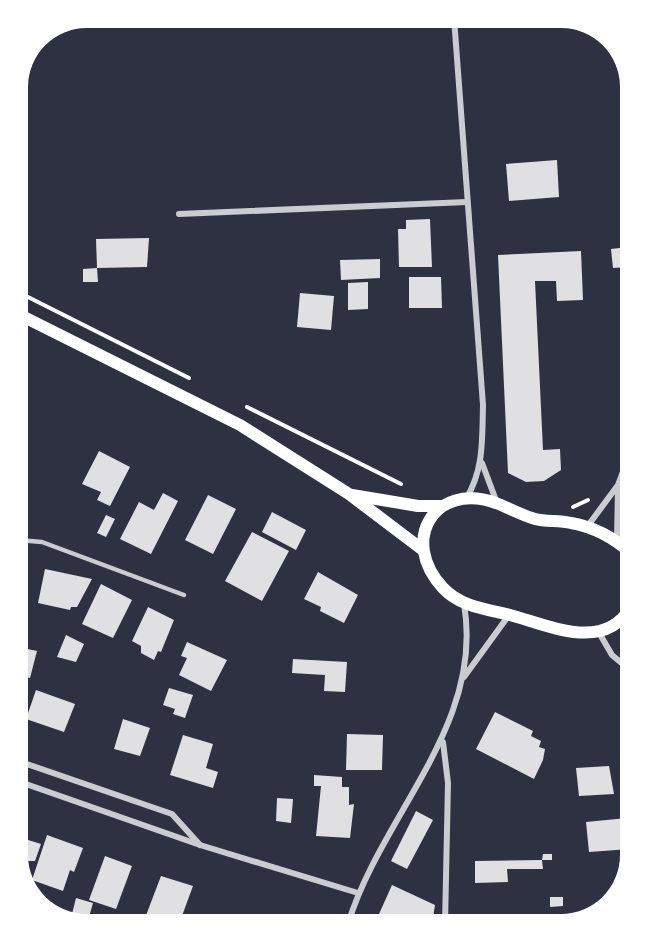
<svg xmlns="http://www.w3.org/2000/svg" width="649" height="942" font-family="'Crimson Pro',serif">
	<rect width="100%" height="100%" fill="#2d3142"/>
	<g fill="#e0e0e3">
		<polygon points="557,160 559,197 509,201 506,164"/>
		<polygon points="430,219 432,267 399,267 398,229 406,229 406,220"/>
		<polygon points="149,238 147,267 97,268 96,239"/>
		<polygon points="628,247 629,267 613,268 611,249"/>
		<polygon points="581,251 583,300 557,301 556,281 535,281 543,450 560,449 561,470 544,481 526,482 508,473 498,255"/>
		<polygon points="380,259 380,278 341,280 340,260"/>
		<polygon points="97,268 98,282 83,282 83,269"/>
		<polygon points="409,277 441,277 442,308 409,308"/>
		<polygon points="368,282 368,309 348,310 348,283"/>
		<polygon points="300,293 334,296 331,330 297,327"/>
		<polygon points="21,411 21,439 18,439 18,412"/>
		<polygon points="99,451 130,467 110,506 97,500 101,492 82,484"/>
		<polygon points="163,493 178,501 151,554 120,539 139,502 154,510"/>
		<polygon points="208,495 236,509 213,554 185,540"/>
		<polygon points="272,512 306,530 296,550 262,532"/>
		<polygon points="106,515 115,519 106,537 97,533"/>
		<polygon points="252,532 289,551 262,601 225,581"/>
		<polygon points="45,569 92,579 77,607 71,607 70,610 38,603"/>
		<polygon points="318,572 358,595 344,623 320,611 321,607 304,599"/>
		<polygon points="101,584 132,600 113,638 82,624"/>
		<polygon points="148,607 174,620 161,652 158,651 154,660 141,653 141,646 132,641"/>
		<polygon points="18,635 24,635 23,648 37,651 30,678 18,675"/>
		<polygon points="66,635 84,644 76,662 57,657"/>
		<polygon points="187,642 227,660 211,691 179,675 187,658 181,656"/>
		<polygon points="293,659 347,662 345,692 324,691 325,675 292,673"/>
		<polygon points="169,688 193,695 185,718 173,714 175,709 163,705"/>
		<polygon points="36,690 75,704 64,732 26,719"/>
		<polygon points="495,712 533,731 531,736 541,741 539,747 545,749 543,760 534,779 476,749"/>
		<polygon points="123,719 150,728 140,756 114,749"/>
		<polygon points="347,734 383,735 382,770 346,770"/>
		<polygon points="183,735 213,744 206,768 218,772 213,788 170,775"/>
		<polygon points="609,766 614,794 579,796 576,768"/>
		<polygon points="314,775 342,777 342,787 349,787 349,805 354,804 350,838 316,836 321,786 314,786"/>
		<polygon points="277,798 293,799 291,823 276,821"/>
		<polygon points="416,811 433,820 407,869 391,861"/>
		<polygon points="627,818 630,849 589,852 586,822"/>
		<polygon points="18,833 25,833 25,839 41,844 35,861 26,861 26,849 18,849"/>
		<polygon points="47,835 83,848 74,872 70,870 63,891 32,880"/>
		<polygon points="543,854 552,854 552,860 542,860"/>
		<polygon points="105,856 132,866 116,909 89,900"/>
		<polygon points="542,860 543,869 507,869 508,882 475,883 475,861"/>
		<polygon points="161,876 193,886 179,924 162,924 145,918"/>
		<polygon points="392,885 435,905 432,924 413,917 410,924 375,923"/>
		<polygon points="550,897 563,897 563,906 550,907"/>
		<polygon points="76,898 93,903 87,924 71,918"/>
		<polygon points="136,917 154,924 134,924"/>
		<polygon points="278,917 298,923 298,924 276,924"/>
	</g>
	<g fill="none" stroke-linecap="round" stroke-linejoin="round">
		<g stroke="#fff" stroke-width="4">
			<polyline points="18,292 189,378"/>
			<polyline points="247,407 401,484"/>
			<polyline points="573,507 588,500"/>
		</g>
		<polyline stroke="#caccd0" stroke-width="4.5" points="18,540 42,542 184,595"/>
		<g stroke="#caccd0" stroke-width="6">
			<path d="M454 18 483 405C482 440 484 469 466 499"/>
			<polyline points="179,214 467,202"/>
			<polyline points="482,463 497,503"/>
			<polyline points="587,527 618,485 631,450"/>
			<polyline points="617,541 618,486"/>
			<polyline points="598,631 612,655 631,671"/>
			<polyline points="464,677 509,615"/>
			<polyline points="443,742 448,783 445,924"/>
			<polyline points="18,761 172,814 200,845"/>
			<polyline points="18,776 23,783 200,845 358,893"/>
			<path d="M348 924C381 815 485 725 464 604"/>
		</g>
		<g stroke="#fff" stroke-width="12">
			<polyline points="18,314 240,425 349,494 423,550"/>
			<polyline points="352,495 418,506 440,506"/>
			<path d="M631 607C604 653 548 625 510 615 486 609 461 607 443 588 399 541 434 481 496 503 509 508 521 515 535 519 546 522 559 520 571 523 594 527 613 537 631 553"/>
		</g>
	</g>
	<path d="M0 0H649V942H0ZM87 28H561A59 59 0 0 1 620 87V855A59 59 0 0 1 561 914H87A59 59 0 0 1 28 855V87A59 59 0 0 1 87 28Z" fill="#fff" fill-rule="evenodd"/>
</svg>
